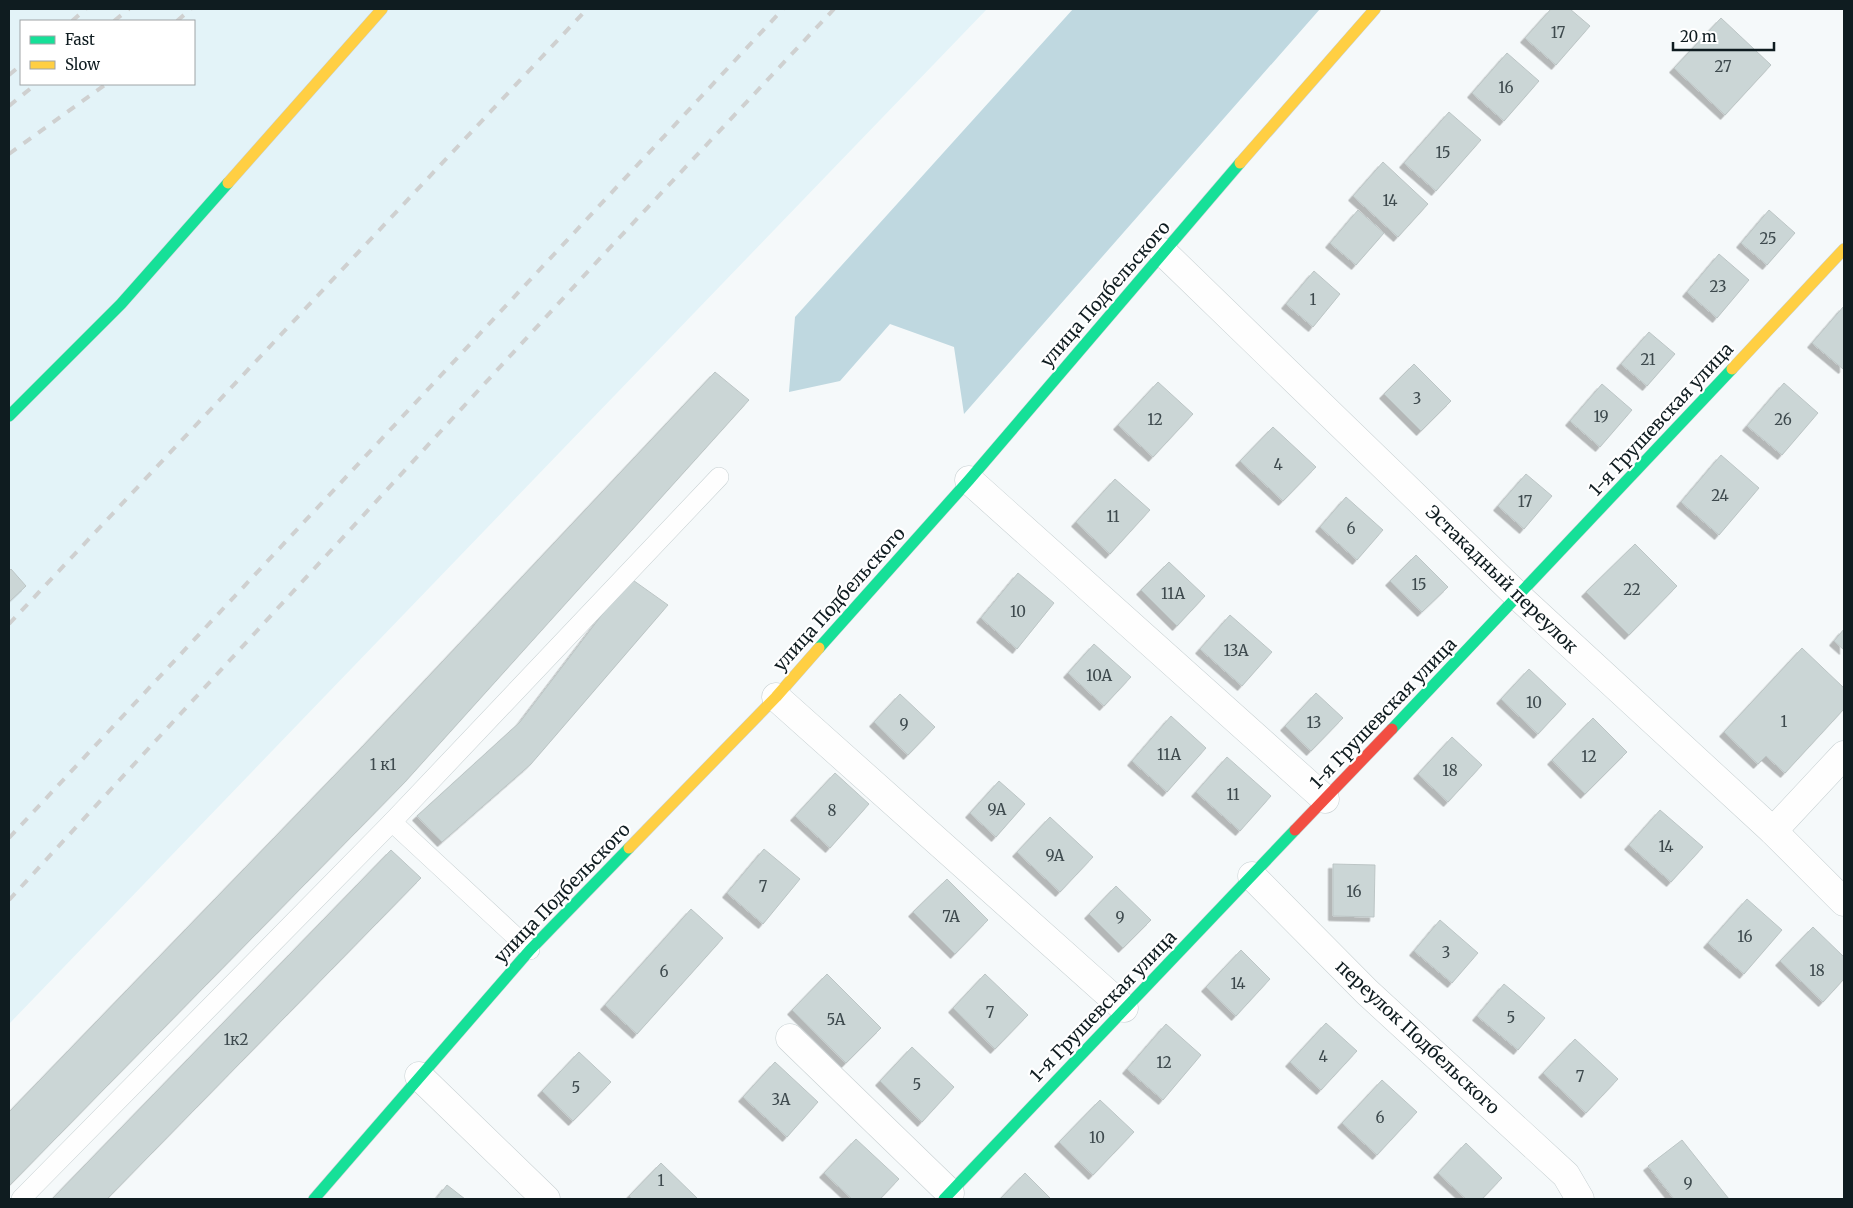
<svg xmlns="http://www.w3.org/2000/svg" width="1853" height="1208" font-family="Merriweather,serif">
	<defs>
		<filter id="shadow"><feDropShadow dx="-4.5" dy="4.5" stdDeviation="0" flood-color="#0004"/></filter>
	</defs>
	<rect width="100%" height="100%" fill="#f5f9fa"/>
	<path fill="#e3f3f8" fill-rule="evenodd" d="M9 9H987L9 1024ZM21 21H194V84H21Z"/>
	<polygon fill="#bfd8e0" points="1073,9 1320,9 964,414 954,347 890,324 840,381 789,392 795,317"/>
	<g fill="#cbd6d6" stroke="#bcc5c5" filter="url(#shadow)">
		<polygon points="1551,9 1570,9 1590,26 1556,65 1525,38"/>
		<polygon points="1721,18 1771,65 1725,115 1674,68"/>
		<polygon points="1507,53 1539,81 1504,121 1472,93"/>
		<polygon points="1449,112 1481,140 1436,191 1404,163"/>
		<polygon points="1383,162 1428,204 1398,237 1353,196"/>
		<polygon points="1358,210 1384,233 1356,265 1330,243"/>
		<polygon points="1769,210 1795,233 1767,265 1741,243"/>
		<polygon points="1719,254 1749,280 1717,318 1687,292"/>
		<polygon points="1314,271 1340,294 1313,327 1286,304"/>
		<polygon points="1844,306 1844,368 1843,369 1812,343"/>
		<polygon points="1649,332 1675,354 1647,386 1621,364"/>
		<polygon points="1414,364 1451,401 1421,431 1384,394"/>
		<polygon points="715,372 749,400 405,782 9,1186 9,1112 363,746"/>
		<polygon points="1158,382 1193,414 1153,457 1118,425"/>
		<polygon points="1784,383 1818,413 1782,455 1747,426"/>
		<polygon points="1602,384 1632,410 1600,447 1570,421"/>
		<polygon points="1273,427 1316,467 1283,501 1240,461"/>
		<polygon points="1721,455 1759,488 1719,535 1681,502"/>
		<polygon points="1526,474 1552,496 1524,529 1498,506"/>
		<polygon points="1115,479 1150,510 1110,554 1076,522"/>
		<polygon points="1346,497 1383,530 1357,560 1320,527"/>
		<polygon points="1635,544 1677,586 1629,635 1586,592"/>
		<polygon points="1416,555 1448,587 1422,612 1390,581"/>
		<polygon points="1169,562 1205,596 1177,626 1141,590"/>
		<polygon points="11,569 26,586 9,602 9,571"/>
		<polygon points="1018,573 1054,603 1017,649 981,618"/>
		<polygon points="630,578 668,605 531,764 442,842 417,816 520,722"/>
		<polygon points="1230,615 1272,652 1242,686 1200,649"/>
		<polygon points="1844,629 1844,650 1834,641"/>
		<polygon points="1094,644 1131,677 1104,706 1068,673"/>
		<polygon points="1802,648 1844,688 1844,709 1785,773 1766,756 1758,764 1724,732"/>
		<polygon points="1529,669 1566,704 1538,734 1501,699"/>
		<polygon points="1316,693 1343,718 1311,751 1285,726"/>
		<polygon points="900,694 935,727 908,755 874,722"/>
		<polygon points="1171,716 1206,748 1167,792 1132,761"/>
		<polygon points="1593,718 1627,752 1585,794 1552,760"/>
		<polygon points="1452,737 1482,765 1448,802 1418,774"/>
		<polygon points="1227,757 1271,796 1240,831 1196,792"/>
		<polygon points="835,773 869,804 830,848 795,816"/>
		<polygon points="999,781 1025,804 996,837 970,813"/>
		<polygon points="1660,810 1703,847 1671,882 1629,845"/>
		<polygon points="1050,817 1093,857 1060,892 1017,852"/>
		<polygon points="764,849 800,879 763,924 727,893"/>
		<polygon points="391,850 421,878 107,1199 52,1199"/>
		<polygon points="1333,864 1375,865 1374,917 1333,916"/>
		<polygon points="947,879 988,920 955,954 913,912"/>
		<polygon points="1116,886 1151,920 1123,948 1089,914"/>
		<polygon points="1747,899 1782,930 1744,974 1708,943"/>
		<polygon points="691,909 723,938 637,1034 605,1005"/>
		<polygon points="1440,920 1478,953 1452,983 1414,951"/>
		<polygon points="1813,927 1844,957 1844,979 1823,1002 1780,961"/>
		<polygon points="1241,950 1270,979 1236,1016 1206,987"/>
		<polygon points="827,974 881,1028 846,1063 792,1010"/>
		<polygon points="985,974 1028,1015 995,1049 953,1008"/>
		<polygon points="1504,984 1545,1018 1518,1050 1477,1016"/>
		<polygon points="1326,1023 1357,1051 1321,1090 1290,1062"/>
		<polygon points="1166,1024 1201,1055 1163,1100 1127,1069"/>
		<polygon points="1575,1039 1618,1079 1586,1113 1543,1073"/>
		<polygon points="912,1047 954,1087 922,1122 880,1081"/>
		<polygon points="579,1052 611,1082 573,1121 542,1091"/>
		<polygon points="775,1062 818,1102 787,1137 743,1097"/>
		<polygon points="1382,1080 1417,1112 1377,1155 1342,1123"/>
		<polygon points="1100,1100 1134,1132 1093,1175 1059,1142"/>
		<polygon points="856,1139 899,1179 880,1199 852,1199 824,1173"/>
		<polygon points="1682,1140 1729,1199 1674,1199 1648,1166"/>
		<polygon points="1466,1143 1502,1178 1482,1199 1466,1199 1438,1173"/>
		<polygon points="661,1163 698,1199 632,1199 629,1196"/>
		<polygon points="1025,1173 1051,1199 1000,1199"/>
		<polygon points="447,1185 465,1199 436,1199"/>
	</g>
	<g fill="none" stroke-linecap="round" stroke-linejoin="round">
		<g stroke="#c7d0d2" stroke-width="20">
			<g id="lane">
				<polyline points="392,822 530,950"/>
				<polyline points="21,1199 392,822 719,477"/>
			</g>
		</g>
		<g stroke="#c7d0d2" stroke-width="29">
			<g id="street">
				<polyline points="1163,252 1519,597 1773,831 1844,902"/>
				<polyline points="969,480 1325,799"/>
				<polyline points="776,697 1124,1008"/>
				<polyline points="1773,831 1844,755"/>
				<polyline points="1252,876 1367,992 1566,1175 1580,1199"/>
				<polyline points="790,1038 950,1193"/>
				<polyline points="419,1076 546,1199"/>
			</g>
		</g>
		<g stroke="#c7d0d2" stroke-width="12">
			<g id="fast">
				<polyline points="9,416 121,304 228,183"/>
				<polyline points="819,648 969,480 1240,163"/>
				<polyline points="1392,729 1732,369"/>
				<polyline points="314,1199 530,950 629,848"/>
				<polyline points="944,1199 1295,830"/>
			</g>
		</g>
		<g stroke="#c7d0d2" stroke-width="12">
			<g id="slow">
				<polyline points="1240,163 1375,9"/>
				<polyline points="228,183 382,9"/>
				<polyline points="1732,369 1844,249"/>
				<polyline points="629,848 776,697 819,648"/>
			</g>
		</g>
		<g stroke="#c7d0d2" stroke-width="12">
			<polyline id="jam" points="1295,830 1392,729"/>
		</g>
		<use href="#lane" stroke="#fefefe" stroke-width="19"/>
		<use href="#street" stroke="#fefefe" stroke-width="28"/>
		<use href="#fast" stroke="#16e098" stroke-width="11"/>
		<use href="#slow" stroke="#ffcf43" stroke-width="11"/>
		<use href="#jam" stroke="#f24e42" stroke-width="11"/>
		<g stroke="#cfd0d0" stroke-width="4" stroke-dasharray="9 9" stroke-linecap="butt">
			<polyline points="72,21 86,9"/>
			<polyline points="114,21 129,9"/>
			<polyline points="177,21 191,9"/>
			<polyline points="9,75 21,65"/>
			<polyline points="9,106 36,84"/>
			<polyline points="9,154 106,84"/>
			<polyline points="9,624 587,9"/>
			<polyline points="9,838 783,9"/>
			<polyline points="9,900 604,254 834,9"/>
		</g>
	</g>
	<g text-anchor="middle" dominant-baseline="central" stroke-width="4.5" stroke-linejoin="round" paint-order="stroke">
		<g font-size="15" fill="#3e4a4e">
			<text x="1558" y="32">17</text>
			<text x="1723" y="66">27</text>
			<text x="1506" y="87">16</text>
			<text x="1443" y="152">15</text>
			<text x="1390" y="200">14</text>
			<text x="1768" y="238">25</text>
			<text x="1718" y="286">23</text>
			<text x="1313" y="299">1</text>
			<text x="1648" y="359">21</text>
			<text x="1417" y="398">3</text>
			<text x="1601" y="416">19</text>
			<text x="1155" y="419">12</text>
			<text x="1783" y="419">26</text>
			<text x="1278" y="464">4</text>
			<text x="1720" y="495">24</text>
			<text x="1525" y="501">17</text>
			<text x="1113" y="516">11</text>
			<text x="1351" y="528">6</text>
			<text x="1419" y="584">15</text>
			<text x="1632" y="589">22</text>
			<text x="1173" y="593">11А</text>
			<text x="1018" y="611">10</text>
			<text x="1236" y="650">13А</text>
			<text x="1099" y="675">10А</text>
			<text x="1534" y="702">10</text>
			<text x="1784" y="721">1</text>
			<text x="1314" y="722">13</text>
			<text x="904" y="724">9</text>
			<text x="1169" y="754">11А</text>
			<text x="1589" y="756">12</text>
			<text x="383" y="764">1 к1</text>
			<text x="1450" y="770">18</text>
			<text x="1233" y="794">11</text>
			<text x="997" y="809">9А</text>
			<text x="832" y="810">8</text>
			<text x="1666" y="846">14</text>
			<text x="1055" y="855">9А</text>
			<text x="763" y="886">7</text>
			<text x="1354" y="891">16</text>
			<text x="951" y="916">7А</text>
			<text x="1120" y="917">9</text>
			<text x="1745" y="936">16</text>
			<text x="1446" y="952">3</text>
			<text x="1817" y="970">18</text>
			<text x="664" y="971">6</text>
			<text x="1238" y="983">14</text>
			<text x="990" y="1012">7</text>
			<text x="1511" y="1017">5</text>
			<text x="836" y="1019">5А</text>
			<text x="236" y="1039">1к2</text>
			<text x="1323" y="1056">4</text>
			<text x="1164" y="1062">12</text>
			<text x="1580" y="1076">7</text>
			<text x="917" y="1084">5</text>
			<text x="576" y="1087">5</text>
			<text x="781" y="1099">3А</text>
			<text x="1380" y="1117">6</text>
			<text x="1097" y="1137">10</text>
			<text x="661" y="1180">1</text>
			<text x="1688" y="1183">9</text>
		</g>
		<g font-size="18" fill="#0f1c20" stroke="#fff">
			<text transform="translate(1105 294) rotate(-49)">улица Подбельского</text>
			<text transform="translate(1661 419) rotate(-47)">1-я Грушевская улица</text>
			<text transform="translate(1502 579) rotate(44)">Эстакадный переулок</text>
			<text transform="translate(839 599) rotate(-48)">улица Подбельского</text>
			<text transform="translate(1383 713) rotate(-46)">1-я Грушевская улица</text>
			<text transform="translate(562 893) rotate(-46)">улица Подбельского</text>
			<text transform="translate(1103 1006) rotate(-46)">1-я Грушевская улица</text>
			<text transform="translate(1418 1037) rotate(43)">переулок Подбельского</text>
		</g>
	</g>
	<rect width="1853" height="1208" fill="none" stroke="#0f1c20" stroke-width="20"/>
	<rect x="20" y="20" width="175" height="65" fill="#ffffff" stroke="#9fa4a6"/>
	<rect x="30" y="36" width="25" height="8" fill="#16e098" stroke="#9fa4a6"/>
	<text x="65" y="45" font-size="15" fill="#0f1c20">Fast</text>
	<rect x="30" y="61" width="25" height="8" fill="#ffcf43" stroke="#9fa4a6"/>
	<text x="65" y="70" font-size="15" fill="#0f1c20">Slow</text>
	<path d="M1673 42v8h101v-8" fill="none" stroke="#0f1c20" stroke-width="2.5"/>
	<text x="1680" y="42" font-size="15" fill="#0f1c20" stroke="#ffffff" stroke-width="4" paint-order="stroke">20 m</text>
</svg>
